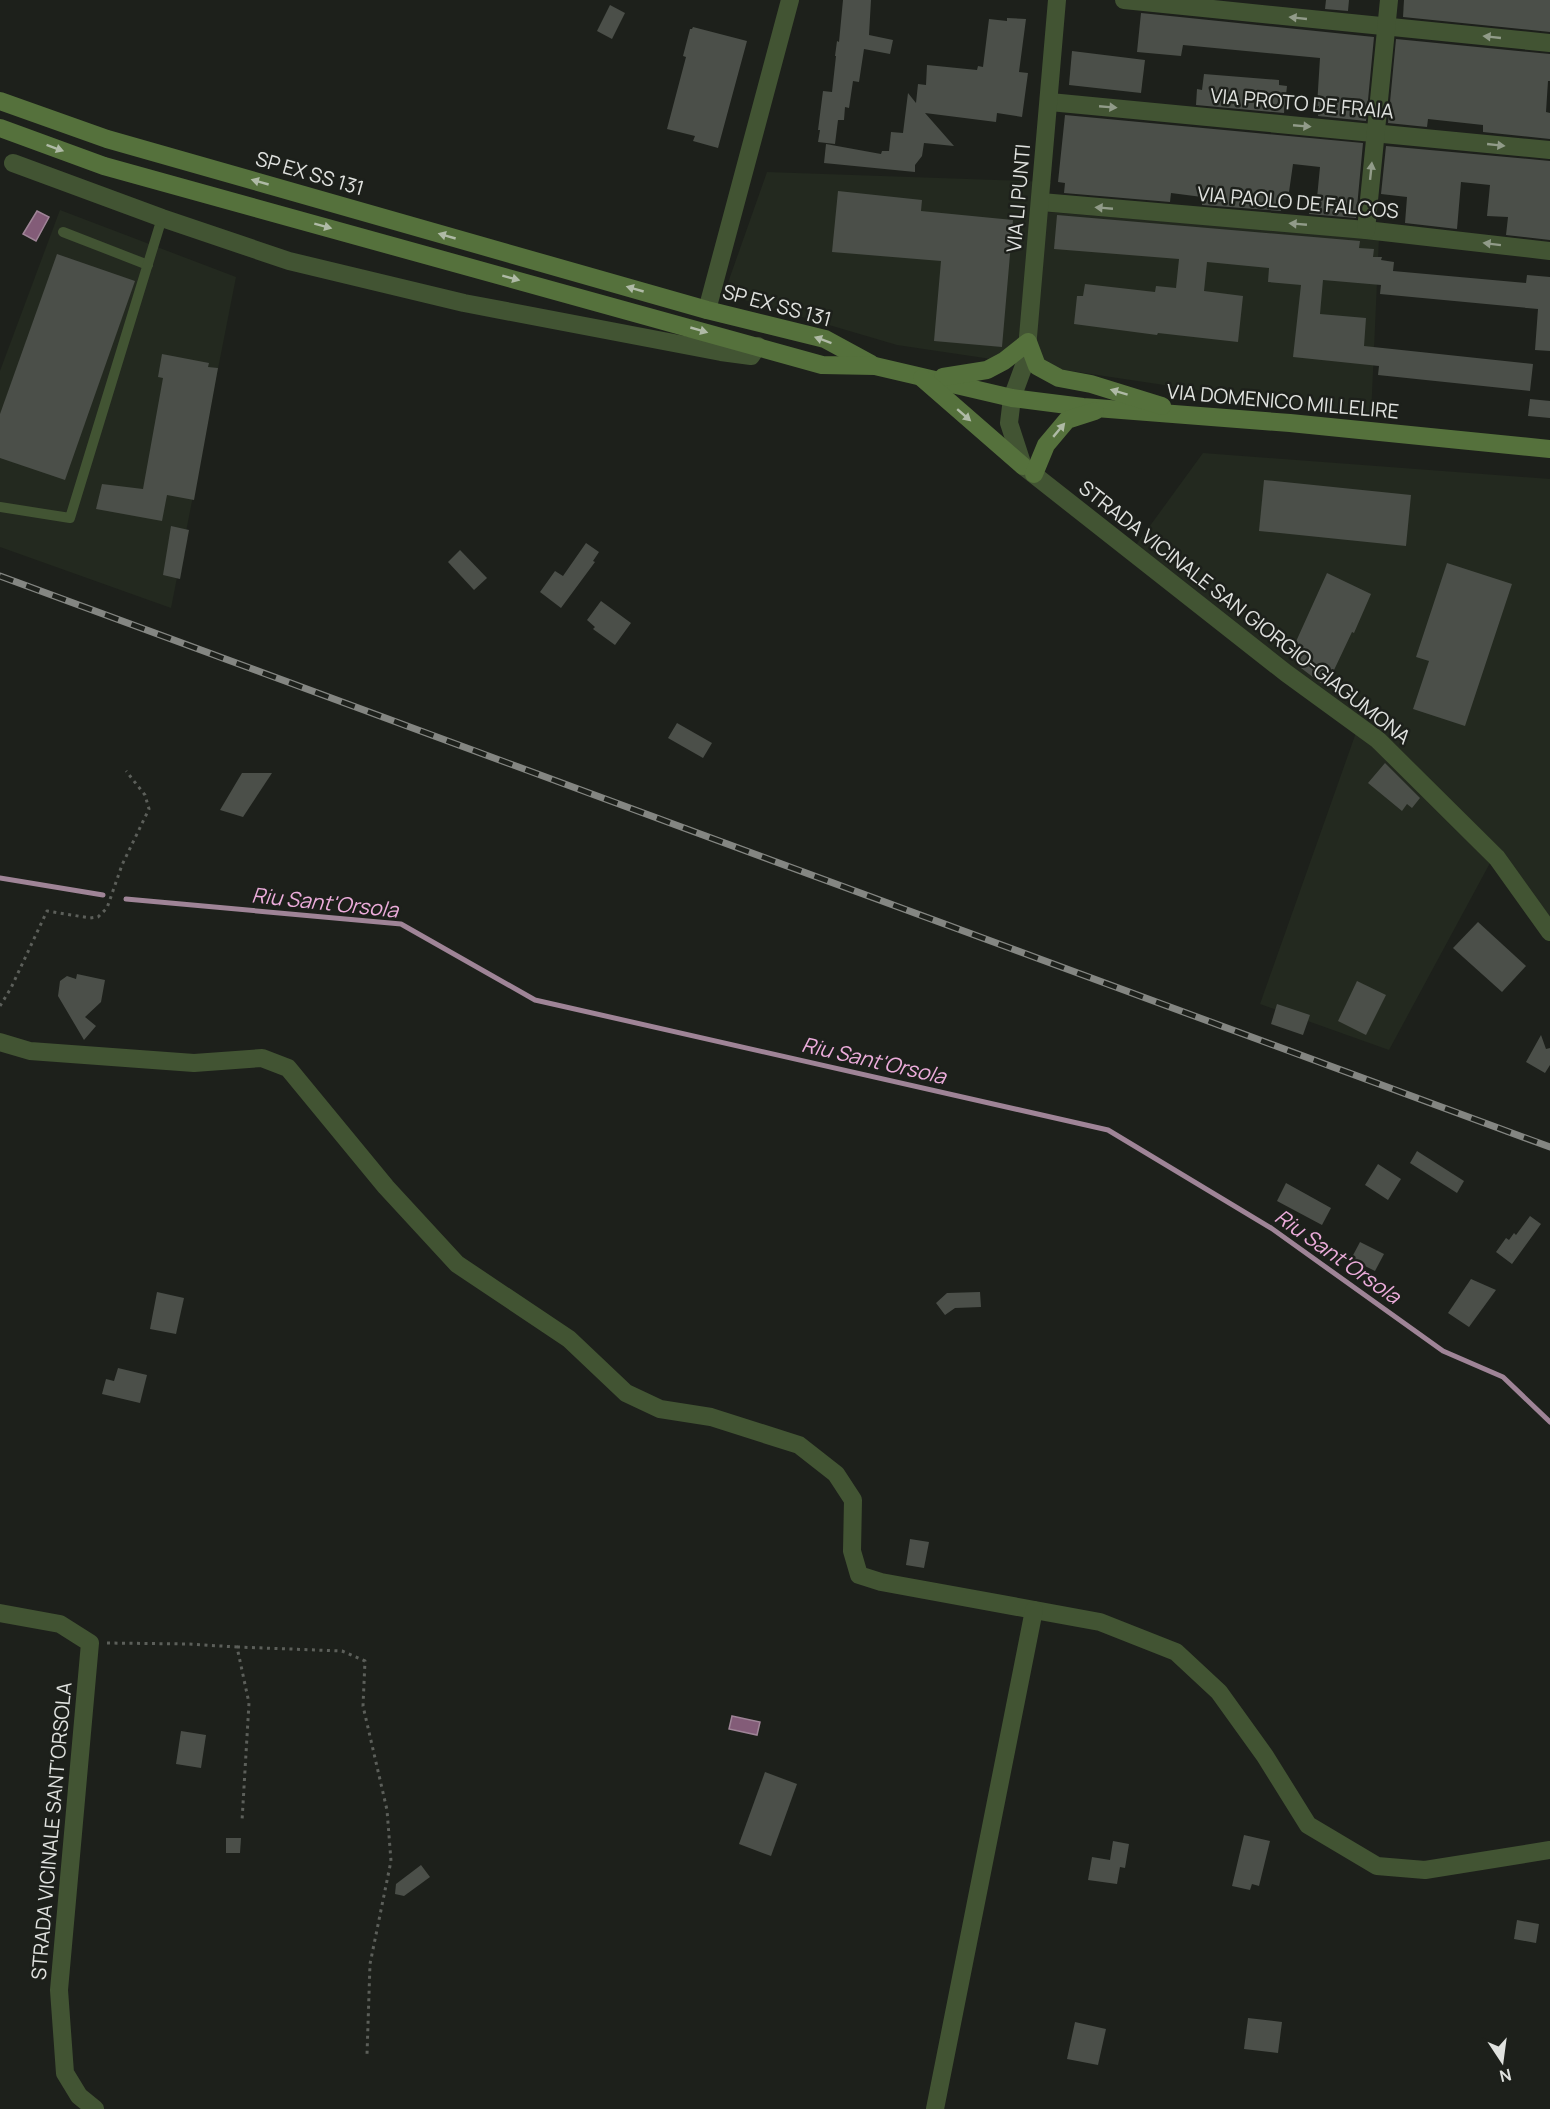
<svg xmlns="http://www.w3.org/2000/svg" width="1550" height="2109" font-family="Manrope,sans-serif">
	<rect width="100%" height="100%" fill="#1d201b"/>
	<g fill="#23291f">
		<polygon points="767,172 1051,182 1047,212 1379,238 1371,416 897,345 724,294"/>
		<polygon points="60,210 236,277 171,608 0,547 0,371"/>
		<polygon points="1203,453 1550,479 1550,917 1497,850 1389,1050 1260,1004 1358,727 1136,545"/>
	</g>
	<g fill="#835c78" stroke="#9f8497" stroke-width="1.5">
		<polygon points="37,211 49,217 36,241 23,234"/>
		<polygon points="732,1716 760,1722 757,1735 729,1729"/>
	</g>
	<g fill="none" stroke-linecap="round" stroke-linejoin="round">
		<g stroke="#9f8497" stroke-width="5">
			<polyline points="0,878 103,895"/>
			<polyline points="126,899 401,924 535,1000 1108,1130 1271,1228 1443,1351 1503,1377 1550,1422"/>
		</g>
	</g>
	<g fill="#4b4f49">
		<polygon points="843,0 871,0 869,35 893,40 890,54 864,49 859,82 853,81 849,108 845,107 844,120 838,120 835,144 818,142 820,130 818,130 823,91 832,92 836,56 835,56 837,41 839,42"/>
		<polygon points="1326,0 1349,0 1348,11 1325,9"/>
		<polygon points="1404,0 1550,0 1550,32 1403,17"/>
		<polygon points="610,5 625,13 612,39 597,31"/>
		<polygon points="1141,13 1374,37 1366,121 1318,116 1319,106 1317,106 1320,58 1183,45 1181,56 1137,52"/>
		<polygon points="1007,18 1026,19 1019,72 1028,73 1022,117 997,113 996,122 925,113 954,146 924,143 922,156 915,165 915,172 824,163 826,144 881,154 882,151 889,151 891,132 903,133 908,93 916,103 918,84 926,85 927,65 977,70 978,66 983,67 989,19 1007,21"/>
		<polygon points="693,27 747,41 718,148 693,141 695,136 667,129 686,57 683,56 690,29 692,29"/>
		<polygon points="1396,39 1550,54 1550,81 1548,81 1546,112 1550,113 1550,139 1483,132 1483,125 1428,119 1427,127 1388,123"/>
		<polygon points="1072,51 1145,60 1141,93 1069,85"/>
		<polygon points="1204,74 1279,80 1279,85 1287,86 1284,113 1196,105 1197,89 1202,90"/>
		<polygon points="1065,115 1363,143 1356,218 1309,214 1311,198 1317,198 1320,167 1293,164 1288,199 1282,199 1281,211 1202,205 1202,197 1171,193 1170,202 1064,193 1065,183 1058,182"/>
		<polygon points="1386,146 1550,161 1550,240 1506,235 1508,217 1487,216 1490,185 1461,182 1457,229 1405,223 1407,197 1381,194"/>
		<polygon points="838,191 922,200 921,211 1013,220 1002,347 934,341 941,261 832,252"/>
		<polygon points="1057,215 1360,241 1359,248 1374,249 1373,257 1382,257 1381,260 1394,262 1393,271 1526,283 1527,275 1550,277 1550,351 1535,350 1538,309 1380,294 1381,285 1323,280 1320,314 1366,318 1364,346 1533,364 1530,391 1378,375 1379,366 1293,357 1301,285 1268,282 1269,268 1207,262 1204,291 1243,296 1238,342 1158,333 1157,335 1074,324 1077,296 1083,296 1085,284 1155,292 1156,286 1176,288 1179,259 1054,249"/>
		<polygon points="57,254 135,281 65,480 0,458 0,414"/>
		<polygon points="162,354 209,363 208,367 218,368 194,500 167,495 162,521 96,509 102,484 143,489 163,378 158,377"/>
		<polygon points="1530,399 1550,401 1550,418 1528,416"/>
		<polygon points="1264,480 1411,495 1406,546 1259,531"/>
		<polygon points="171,526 189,530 180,579 163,575"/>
		<polygon points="586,543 599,552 593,561 595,562 561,608 540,592 555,571 563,576"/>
		<polygon points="460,550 487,578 474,590 448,562"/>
		<polygon points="1447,563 1512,584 1465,726 1413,709 1429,661 1416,657"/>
		<polygon points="1327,573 1371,594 1354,633 1352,632 1326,687 1301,668 1303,664 1289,657"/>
		<polygon points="601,601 631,623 615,645 593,629 595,627 587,620"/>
		<polygon points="677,723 712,743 703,758 668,738"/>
		<polygon points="1385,763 1420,798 1412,808 1407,804 1402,811 1368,783"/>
		<polygon points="242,773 272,773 243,817 220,810"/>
		<polygon points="1478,922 1526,966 1502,992 1453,948"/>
		<polygon points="77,974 105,980 101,1002 85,1017 96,1026 84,1040 58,996 60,981 67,976 76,979"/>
		<polygon points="1357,981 1386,995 1366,1035 1338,1021"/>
		<polygon points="1277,1004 1310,1015 1303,1035 1271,1024"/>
		<polygon points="1541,1035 1546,1049 1550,1048 1550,1065 1545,1073 1526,1062"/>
		<polygon points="1417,1151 1464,1181 1457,1193 1410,1163"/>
		<polygon points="1378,1164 1401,1179 1388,1200 1365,1185"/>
		<polygon points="1286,1183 1331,1208 1322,1225 1277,1201"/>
		<polygon points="1530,1216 1541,1224 1512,1264 1496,1252 1506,1238 1509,1240 1514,1233 1516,1235"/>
		<polygon points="1360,1242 1384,1254 1375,1271 1351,1259"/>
		<polygon points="1471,1279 1496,1290 1469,1327 1448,1313"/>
		<polygon points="157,1292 184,1298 176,1334 150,1329"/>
		<polygon points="980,1292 981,1307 955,1308 945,1315 936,1303 947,1293"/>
		<polygon points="118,1368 147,1375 140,1403 102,1394 106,1379 114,1381"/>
		<polygon points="910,1539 929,1542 924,1568 906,1565"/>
		<polygon points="181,1731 206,1735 201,1768 176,1764"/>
		<polygon points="765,1772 797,1784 771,1856 739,1844"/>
		<polygon points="1244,1835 1270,1841 1259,1886 1252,1884 1250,1890 1232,1886"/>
		<polygon points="226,1838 241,1838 240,1853 226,1853"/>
		<polygon points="1113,1841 1129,1844 1125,1868 1120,1867 1117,1884 1088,1880 1092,1857 1110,1860"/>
		<polygon points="421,1865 430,1877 404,1896 395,1894 396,1884"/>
		<polygon points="1517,1920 1539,1924 1536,1943 1514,1939"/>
		<polygon points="1248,2018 1282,2022 1278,2053 1244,2049"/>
		<polygon points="1075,2022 1106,2029 1098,2065 1067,2059"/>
	</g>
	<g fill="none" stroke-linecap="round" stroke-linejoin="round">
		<g stroke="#5c5f5a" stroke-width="3" stroke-dasharray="3 4.5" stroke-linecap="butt">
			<polyline points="0,1006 11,988 47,911 90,918 98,917 107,908 122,865 149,809 145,795 126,771"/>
			<polyline points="107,1643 188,1644 237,1647 249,1703 242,1821"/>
			<polyline points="237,1647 342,1651 365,1661 363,1706 387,1810 391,1861 370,1964 367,2055"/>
		</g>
		<g stroke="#425433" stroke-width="10">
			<polyline points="63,232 148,265"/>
			<polyline points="0,507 70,518 162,218"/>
		</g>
		<g stroke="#425433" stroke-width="18">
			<polyline points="1124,0 1550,43"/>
			<polyline points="1050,102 1550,150"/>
			<polyline points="13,163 162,218 289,261 464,303 721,352 751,356 758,346"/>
			<polyline points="1041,202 1366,230 1550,251"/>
			<polyline points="1366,230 1389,0"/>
			<polyline points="707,310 790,0"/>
			<polyline points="1012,398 1009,423 1023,466 1286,673 1378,740 1497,858 1550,932"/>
			<polyline points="0,1042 30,1051 194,1063 262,1058 288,1068 386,1187 457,1264 569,1339 626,1393 660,1409 711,1417 799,1445 836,1474 853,1500 852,1551 859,1575 881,1582 1100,1622 1176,1652 1219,1692 1265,1756 1308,1825 1377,1866 1425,1870 1550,1850"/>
			<polyline points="0,1613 60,1624 90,1643 59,1990 65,2073 79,2096 95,2109"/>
			<polyline points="935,2109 1034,1610"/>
		</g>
		<polyline stroke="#425433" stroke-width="18" points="1012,398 1026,360 1057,0"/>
		<g stroke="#55713c" stroke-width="18">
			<polyline points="0,101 107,139 707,310 825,339 871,364"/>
			<polyline points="0,128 104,166 822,365 875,366 1012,398 1083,407 1290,423 1550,449"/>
			<polyline points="943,377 987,370 1004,361 1028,342 1037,366 1059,378 1091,384 1162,406"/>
			<polyline points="922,378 1023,466"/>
			<polyline points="1034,474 1046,445 1067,420 1095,411"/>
		</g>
		<g stroke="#848682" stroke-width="7">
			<polyline id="rail" points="0,576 1550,1147"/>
		</g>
		<use href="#rail" stroke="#1d201b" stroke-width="4.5" stroke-dasharray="14" stroke-linecap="butt"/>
	</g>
	<defs><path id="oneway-solid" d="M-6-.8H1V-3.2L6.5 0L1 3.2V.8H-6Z" transform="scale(1.5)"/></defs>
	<g fill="#919b89">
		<use href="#oneway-solid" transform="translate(1298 18) rotate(-174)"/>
		<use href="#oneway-solid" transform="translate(1492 37) rotate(-174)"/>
		<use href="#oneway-solid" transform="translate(1108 107) rotate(5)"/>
		<use href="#oneway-solid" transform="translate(1302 126) rotate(5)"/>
		<use href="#oneway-solid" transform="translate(1496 145) rotate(6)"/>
		<use href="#oneway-solid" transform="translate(1371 171) rotate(-84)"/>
		<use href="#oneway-solid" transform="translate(1104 208) rotate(-175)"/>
		<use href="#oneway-solid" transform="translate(1298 224) rotate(-175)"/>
		<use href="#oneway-solid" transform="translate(1492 244) rotate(-173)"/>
	</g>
	<g fill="#afbaa6">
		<use href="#oneway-solid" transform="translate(55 148) rotate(20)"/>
		<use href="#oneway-solid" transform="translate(260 182) rotate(-164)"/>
		<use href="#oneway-solid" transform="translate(323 226) rotate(15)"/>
		<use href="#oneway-solid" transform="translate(447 236) rotate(-164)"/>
		<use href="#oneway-solid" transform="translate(511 278) rotate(15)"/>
		<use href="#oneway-solid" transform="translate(635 289) rotate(-164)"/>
		<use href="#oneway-solid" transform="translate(699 330) rotate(16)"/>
		<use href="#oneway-solid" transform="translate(823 340) rotate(-160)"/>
		<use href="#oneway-solid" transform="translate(1119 392) rotate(-163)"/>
		<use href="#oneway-solid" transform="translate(964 415) rotate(41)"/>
		<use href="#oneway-solid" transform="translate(1059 430) rotate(-50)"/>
	</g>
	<g text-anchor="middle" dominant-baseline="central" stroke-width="5" stroke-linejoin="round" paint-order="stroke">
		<g font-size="20" fill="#e0e2df" stroke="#1d201b">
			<text transform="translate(1302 103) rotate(5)">VIA PROTO DE FRAIA</text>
			<text transform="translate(310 173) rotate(16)">SP EX SS 131</text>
			<text transform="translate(1018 198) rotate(-85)">VIA LI PUNTI</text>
			<text transform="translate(1298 202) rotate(5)">VIA PAOLO DE FALCOS</text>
			<text transform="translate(777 305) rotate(15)">SP EX SS 131</text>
			<text transform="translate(1283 401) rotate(5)">VIA DOMENICO MILLELIRE</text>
			<text transform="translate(1245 612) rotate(38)">STRADA VICINALE SAN GIORGIO-GIAGUMONA</text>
			<text transform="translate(51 1831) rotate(-85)">STRADA VICINALE SANT'ORSOLA</text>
		</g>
		<g font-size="21" font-style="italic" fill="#ecacdb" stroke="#1d201b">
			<text transform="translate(325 902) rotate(6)">Riu Sant'Orsola</text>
			<text transform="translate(874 1060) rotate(13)">Riu Sant'Orsola</text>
			<text transform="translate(1338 1256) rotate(35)">Riu Sant'Orsola</text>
		</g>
	</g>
	<g transform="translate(1502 2061) rotate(167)" stroke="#1d201b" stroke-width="4.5" paint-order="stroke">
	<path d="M0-4.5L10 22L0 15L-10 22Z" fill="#e0e2df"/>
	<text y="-9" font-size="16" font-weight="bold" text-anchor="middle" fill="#e0e2df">N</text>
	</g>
</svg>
